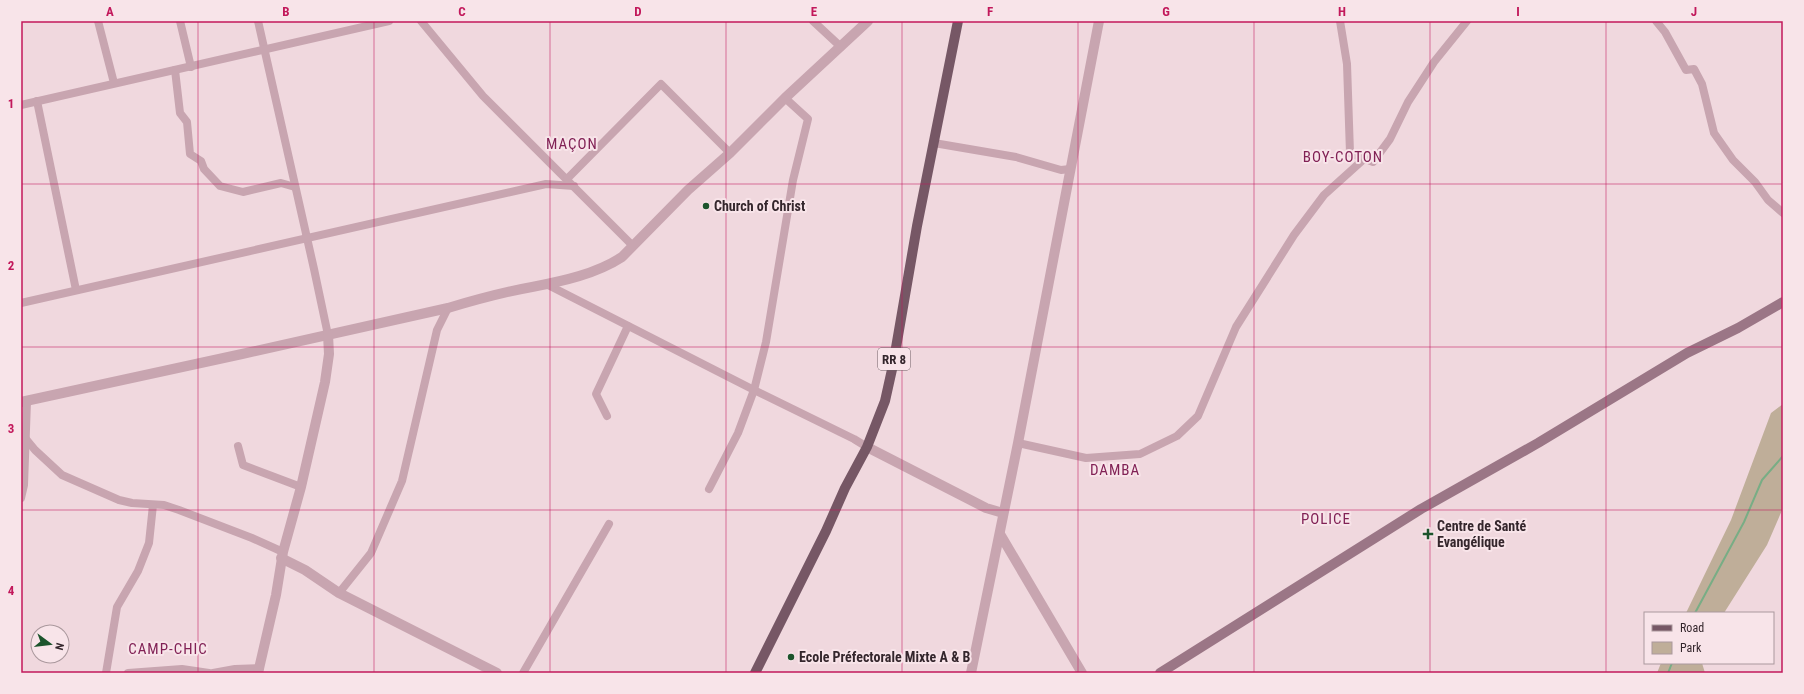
<svg xmlns="http://www.w3.org/2000/svg" width="1804" height="694" font-family="'Roboto Condensed',sans-serif">
	<rect width="100%" height="100%" fill="#f0d8de"/>
	<g fill="#bfae99">
		<polygon points="1783,404 1783,508 1767,545 1724,613 1686,613 1731,520 1771,413"/>
		<polygon points="1661,663 1702,663 1705,673 1657,673"/>
	</g>
	<g fill="none" stroke-linecap="round" stroke-linejoin="round">
		<g stroke="#78ad85" stroke-width="2">
			<polyline points="1695,613 1744,522 1762,480 1783,456"/>
			<polyline points="1668,673 1672,663"/>
		</g>
		<g stroke="#c8a5b0" stroke-width="8">
			<polyline points="98,21 114,83"/>
			<polyline points="180,21 191,67"/>
			<polyline points="258,21 314,269 328,335"/>
			<polyline points="421,21 483,96 633,246"/>
			<polyline points="813,21 841,47"/>
			<polyline points="1340,21 1347,64 1350,153 1373,162 1390,139 1408,102 1434,62 1467,21"/>
			<polyline points="1656,21 1665,32 1686,70 1694,69 1702,84 1714,133 1733,160 1755,182 1768,200 1783,213"/>
			<polyline points="175,70 180,113 187,122 190,154 201,161 204,169 220,186 243,192 281,183 295,187"/>
			<polyline points="37,101 76,290"/>
			<polyline points="21,105 389,21"/>
			<polyline points="934,143 1016,157 1061,170 1070,169"/>
			<polyline points="567,179 661,84 730,153"/>
			<polyline points="548,285 754,390 854,439 867,447"/>
			<polyline points="21,303 546,184 574,186"/>
			<polyline points="607,416 596,394 628,326"/>
			<polyline points="21,433 35,450 62,475 119,500 132,503 164,505 179,510 252,538 283,552"/>
			<polyline points="1018,443 1086,458 1140,454 1177,436 1198,416 1236,327 1294,235 1324,195 1364,159"/>
			<polyline points="238,446 243,465 301,487"/>
			<polyline points="709,489 738,433 754,390 766,342 793,180 808,119 785,98"/>
			<polyline points="21,498 24,485 27,401"/>
			<polyline points="339,593 371,553 402,481 437,330 448,308"/>
			<polyline points="106,673 117,607 138,571 149,543 153,505"/>
			<polyline points="128,673 182,669 209,673"/>
			<polyline points="213,673 235,669 260,668"/>
			<polyline points="523,673 609,524"/>
		</g>
		<g stroke="#c8a5b0" stroke-width="10">
			<path d="M21 402 242 354 448 308C475 300 504 292 532 287 563 281 596 274 622 257L688 190 730 153 785 98 868 21"/>
			<polyline points="867,447 986,508 1003,513"/>
			<polyline points="1000,534 1082,673"/>
			<polyline points="281,558 305,570 339,593 497,673"/>
			<polyline points="258,673 276,595 283,552 301,487 325,382 329,354 328,335"/>
			<polyline points="971,673 1018,443 1099,21"/>
		</g>
		<polyline stroke="#9b7686" stroke-width="10" points="1160,673 1421,509 1538,443 1687,353 1738,328 1783,302"/>
		<polyline stroke="#765765" stroke-width="10" points="755,673 826,531 845,488 867,447 885,401 893,365 917,226 958,21"/>
	</g>
	<path fill="none" stroke="#c2185b" stroke-width="1" stroke-opacity="0.55" d="M198 21V673M374 21V673M550 21V673M726 21V673M902 21V673M1078 21V673M1254 21V673M1430 21V673M1606 21V673M21 184H1783M21 347H1783M21 510H1783"/>
	<g fill="#1c542c" stroke="#f8e4e9" stroke-width="1.5">
		<circle cx="706" cy="206" r="4"/>
		<path d="M1426 528h4v4h4v4h-4v4h-4v-4h-4v-4h4z"/>
		<circle cx="791" cy="657" r="4"/>
	</g>
	<g text-anchor="middle" dominant-baseline="central" stroke-width="4" stroke-linejoin="round" paint-order="stroke">
		<rect fill="#f8e4e9" stroke="#6f5f65" stroke-width="1" x="878" y="348" width="32" height="22" rx="3"/>
		<g font-size="13" font-weight="bold" fill="#34262c">
			<text x="894" y="359">RR 8</text>
		</g>
		<g font-size="14" font-weight="bold" fill="#34262c" stroke="#f8e4e9" text-anchor="start">
			<text x="714" y="206">Church of Christ</text>
			<text x="1437" y="526">Centre de Santé<tspan x="1437" dy="16">Evangélique</tspan></text>
			<text x="799" y="657">Ecole Préfectorale Mixte A &amp; B</text>
		</g>
		<g font-size="15" letter-spacing="1" fill="#812155" stroke="#f8e4e9">
			<text x="572" y="144">MAÇON</text>
			<text x="1343" y="157">BOY-COTON</text>
			<text x="1115" y="470">DAMBA</text>
			<text x="1326" y="519">POLICE</text>
			<text x="168" y="649">CAMP-CHIC</text>
		</g>
	</g>
	<rect width="1804" height="694" fill="none" stroke="#f8e4e9" stroke-width="44"/>
	<rect x="1644" y="612" width="130" height="52" fill="#f8e4e9" stroke="#aa989d"/>
	<rect x="1652" y="625" width="20" height="6" fill="#765765" stroke="#aa989d"/>
	<text x="1680" y="632" font-size="12" fill="#34262c">Road</text>
	<rect x="1652" y="642" width="20" height="12" fill="#bfae99" stroke="#aa989d"/>
	<text x="1680" y="652" font-size="12" fill="#34262c">Park</text>
	<g transform="translate(50 644) rotate(105)"><circle r="19" fill="#f8e4e9" stroke="#aa989d"/>
	<path d="M0-3L7 15L0 10L-7 15Z" fill="#1c542c"/>
	<text y="-6" font-size="11" font-weight="bold" text-anchor="middle" fill="#34262c">N</text>
	</g>
	<rect x="22" y="22" width="1760" height="650" fill="none" stroke="#c2185b" stroke-width="1.5"/>
	<g font-size="13" text-anchor="middle" font-weight="bold" fill="#c2185b">
		<text x="110" y="16">A</text>
		<text x="286" y="16">B</text>
		<text x="462" y="16">C</text>
		<text x="638" y="16">D</text>
		<text x="814" y="16">E</text>
		<text x="990" y="16">F</text>
		<text x="1166" y="16">G</text>
		<text x="1342" y="16">H</text>
		<text x="1518" y="16">I</text>
		<text x="1694" y="16">J</text>
		<text x="11" y="108">1</text>
		<text x="11" y="270">2</text>
		<text x="11" y="433">3</text>
		<text x="11" y="595">4</text>
	</g>
</svg>
